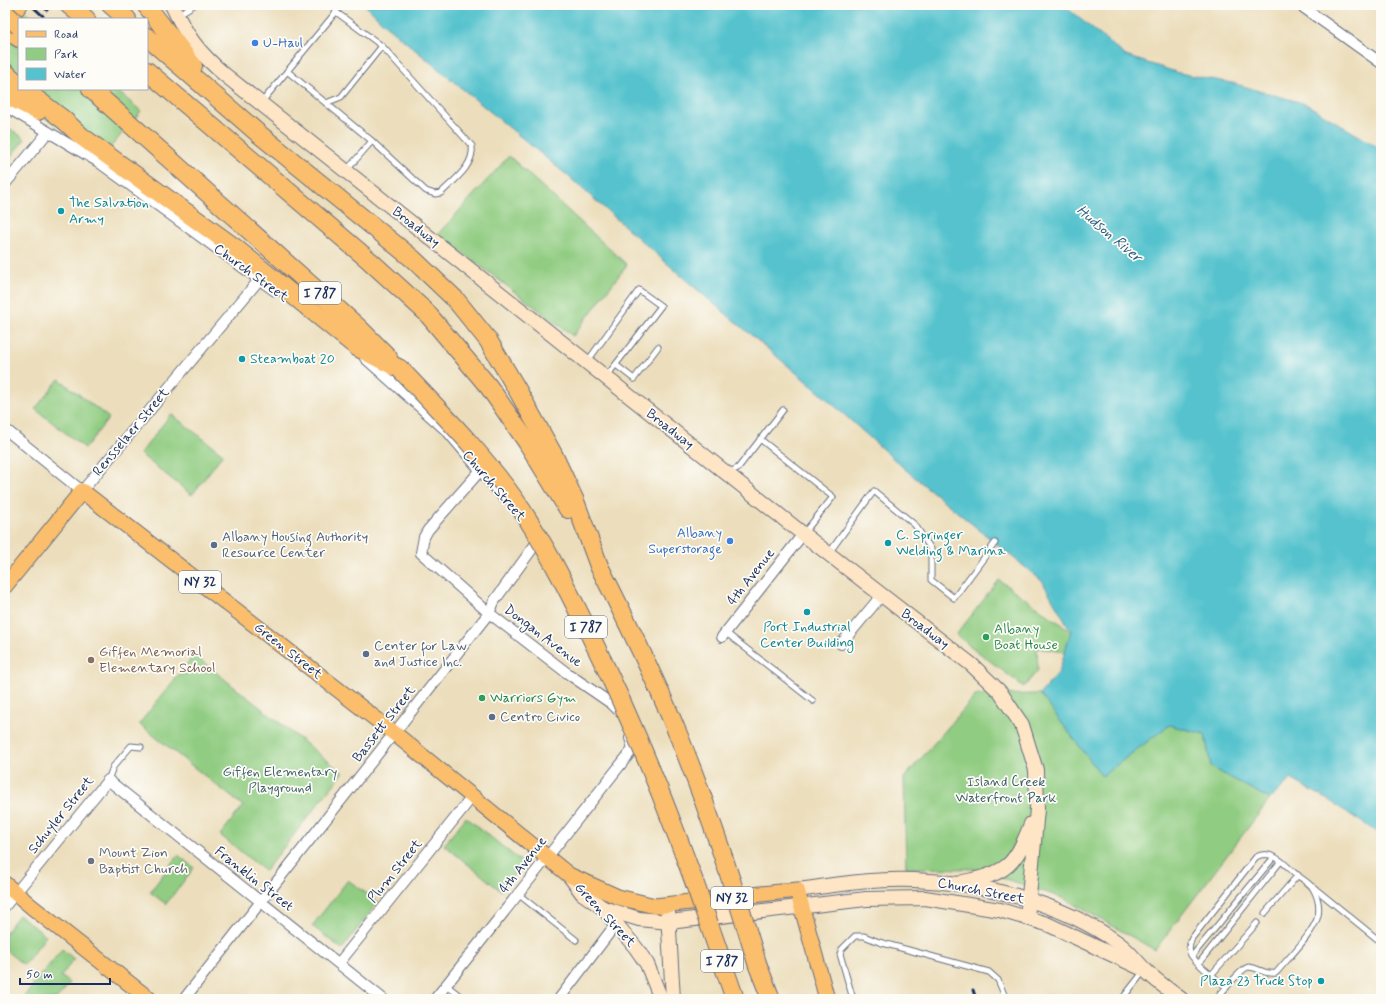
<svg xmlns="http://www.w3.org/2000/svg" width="1386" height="1004" font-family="Mynerve,sans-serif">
	<rect width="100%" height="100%" fill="#fdfcf7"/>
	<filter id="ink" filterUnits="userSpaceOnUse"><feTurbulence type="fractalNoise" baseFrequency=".025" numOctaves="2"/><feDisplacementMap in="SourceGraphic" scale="8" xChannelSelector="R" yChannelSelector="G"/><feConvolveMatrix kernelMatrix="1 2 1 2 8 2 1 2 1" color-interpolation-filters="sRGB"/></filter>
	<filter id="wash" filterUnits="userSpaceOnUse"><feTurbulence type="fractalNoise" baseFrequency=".012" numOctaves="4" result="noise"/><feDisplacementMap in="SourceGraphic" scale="16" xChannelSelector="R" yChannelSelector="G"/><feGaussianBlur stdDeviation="0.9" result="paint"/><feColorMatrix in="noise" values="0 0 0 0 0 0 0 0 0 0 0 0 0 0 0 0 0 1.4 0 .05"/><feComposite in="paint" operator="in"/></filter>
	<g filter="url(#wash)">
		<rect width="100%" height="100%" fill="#ecdebc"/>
		<g fill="#90cc81" stroke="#567e70">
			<polygon points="24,11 34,19 19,19 19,89 115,89 141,111 104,155 5,93 5,32"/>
			<polygon points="5,125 25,139 5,163"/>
			<polygon points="509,156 627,265 573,336 438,234"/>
			<polygon points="59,379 109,418 85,448 35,409"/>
			<polygon points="171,414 223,454 192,495 140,454"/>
			<polygon points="999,580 1071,631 1065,652 1037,648 1038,670 1024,687 956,635"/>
			<polygon points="194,655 343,773 265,871 220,835 243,806 139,724"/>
			<polygon points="1040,694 1102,776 1169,725 1205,734 1211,767 1270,799 1155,950 1063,898 975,869 906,868 904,778 976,695"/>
			<polygon points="466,817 523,863 501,891 444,845"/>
			<polygon points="178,855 194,868 166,904 150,892"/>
			<polygon points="348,880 378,902 342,949 312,926"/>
			<polygon points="19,915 46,936 24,965 5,950 5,933"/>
			<polygon points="62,949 74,959 61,976 70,983 57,999 22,999"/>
		</g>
		<polygon fill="#55c2cd" stroke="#387896" points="365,5 1063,5 1126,56 1179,73 1232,83 1306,104 1381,149 1381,835 1330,801 1291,779 1270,799 1211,767 1205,734 1169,725 1102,776 1040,694 1059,672 1071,631 1042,581 907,471 819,392 687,281 568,176 384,24"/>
	</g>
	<g filter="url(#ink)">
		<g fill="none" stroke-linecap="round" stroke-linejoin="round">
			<g stroke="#646c7f" stroke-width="7">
				<g id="lane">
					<path d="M334 5 336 12 382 46 472 146C475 165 454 180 441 193L435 194 426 191 372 141 346 171"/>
					<polyline points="177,15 194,5"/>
					<polyline points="287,71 372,141"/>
					<polyline points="261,103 336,12"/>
					<polyline points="326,103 341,97 382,46"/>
					<polyline points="587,362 639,290 661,306 606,377"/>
					<polyline points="616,365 634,379 658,347"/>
					<polyline points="760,439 833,497 803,534"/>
					<polyline points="729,472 738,468 783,410"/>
					<polyline points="829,553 874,491 915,525 931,549 931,580 954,598 995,543"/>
					<polyline points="725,632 813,701"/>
					<polyline points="108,780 113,767 131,746 141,747"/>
					<polyline points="1313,887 1381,942"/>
					<polyline points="518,894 576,940"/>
					<polyline points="1265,913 1298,875"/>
					<polyline points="1192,956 1274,857"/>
					<polyline points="1199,963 1281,861"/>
					<polyline points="1212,974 1257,923"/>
					<polyline points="446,985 464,999"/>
					<polyline points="853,999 840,954 842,949 855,936 864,936 879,942 989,972 998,980 1006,999"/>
					<polyline points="1122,999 1144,971"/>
					<path d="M1216 999C1222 993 1242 967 1249 967 1261 968 1263 975 1276 973 1289 957 1313 934 1318 916 1320 906 1317 895 1312 887 1308 882 1302 879 1297 875 1286 866 1272 848 1256 857L1192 938C1190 943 1188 948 1190 953 1194 963 1218 980 1227 987"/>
				</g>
			</g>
			<g stroke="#646c7f" stroke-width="12">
				<g id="street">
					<polyline points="1300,5 1381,63"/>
					<polyline points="5,106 97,161 275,291"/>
					<polyline points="5,184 48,132"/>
					<polyline points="365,358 448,432 503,497"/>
					<polyline points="5,429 82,491 259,280"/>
					<polyline points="480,471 428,530 424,537 421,553 489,613 567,673 612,704 621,713"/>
					<polyline points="722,637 803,534"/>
					<polyline points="841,644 881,596"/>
					<polyline points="5,906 108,780 383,999"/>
					<polyline points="339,963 472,797"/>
					<polyline points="184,999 489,613 495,600 540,538 537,536"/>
					<polyline points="435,999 633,749 630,738"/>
					<polyline points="559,999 616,924"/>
				</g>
			</g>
			<g stroke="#646c7f" stroke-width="16">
				<g id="secondary">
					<path d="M172 5C187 37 198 52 225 75L803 534 972 665 1000 692 1022 725 1036 770 1037 809 1027 918"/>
					<polyline points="569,875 582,893 603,908 636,948 647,964 661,999"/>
					<path d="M963 882C1006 874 1016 865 1031 824"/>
					<path d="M797 890C836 885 875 878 914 880 981 882 1063 903 1118 943 1129 951 1136 961 1145 970 1156 981 1169 990 1181 999"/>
					<polyline points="603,908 639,919 669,922 866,899 925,898 1000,910 1047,924 1145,970"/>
					<polyline points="668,913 673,999"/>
				</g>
			</g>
			<g stroke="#646c7f" stroke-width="17">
				<g id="primary">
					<polyline points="5,22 20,5"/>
					<polyline points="5,586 82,491 394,733 569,875 618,897 655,906 797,890 827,999"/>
					<polyline points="5,884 32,907 149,999"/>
				</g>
			</g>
			<g stroke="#646c7f" stroke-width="20">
				<g id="highway">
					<polyline points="69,5 86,19"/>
					<polyline points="111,5 127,19"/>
					<polyline points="146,5 193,66"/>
					<polyline points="5,28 19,38"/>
					<polyline points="147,37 259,134 413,259 455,299 488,340 518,391 553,454 575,501 599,566"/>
					<polyline points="147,71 370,261 426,312 489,387 527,442 568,509"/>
					<polyline points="5,72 19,85"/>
					<polyline points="23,89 64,120 81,136 234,247 357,347 400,369"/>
					<polyline points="91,89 360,329 388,357"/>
					<polyline points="5,94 38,111"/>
					<polyline points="709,924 735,999"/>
					<polyline points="758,966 771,999"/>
				</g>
			</g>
			<use href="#lane" stroke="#fff" stroke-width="5"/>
			<use href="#street" stroke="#fff" stroke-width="10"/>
			<use href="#secondary" stroke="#fde5c5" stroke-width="14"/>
			<use href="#primary" stroke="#fabe6d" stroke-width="15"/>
			<use href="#highway" stroke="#fabe6d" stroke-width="18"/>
			<g stroke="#1b2f5e" stroke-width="3">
				<polyline points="31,5 43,16"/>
				<polyline points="42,5 47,10"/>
				<polyline points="973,990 976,999"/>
				<polyline points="954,997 954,999"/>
			</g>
			<g stroke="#646c7f" stroke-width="20" stroke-linecap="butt">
				<g id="highway-bridge">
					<polyline points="5,13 19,26"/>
					<path d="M400 369C440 411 481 452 515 500 544 542 567 588 590 635 636 728 675 825 709 924"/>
					<path d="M599 566C628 623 656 680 680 739 710 813 735 890 758 966"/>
				</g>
			</g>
			<use href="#highway-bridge" stroke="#fabe6d" stroke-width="18"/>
		</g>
	</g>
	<g fill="#3f7fe0" stroke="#fdfcf7" stroke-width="1.5">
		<circle cx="255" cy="43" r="4"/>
		<circle cx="730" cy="541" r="4"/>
	</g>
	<g fill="#0f9aa8" stroke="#fdfcf7" stroke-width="1.5">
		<circle cx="61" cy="211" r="4"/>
		<circle cx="242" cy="359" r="4"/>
		<circle cx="888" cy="543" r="4"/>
		<circle cx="807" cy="612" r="4"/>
		<circle cx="1321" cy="981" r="4"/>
	</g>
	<g fill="#5c6f8a" stroke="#fdfcf7" stroke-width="1.5">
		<circle cx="214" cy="545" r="4"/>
		<circle cx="366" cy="654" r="4"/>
		<circle cx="492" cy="717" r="4"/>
	</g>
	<g fill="#2e9e5b" stroke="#fdfcf7" stroke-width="1.5">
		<circle cx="986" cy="637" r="4"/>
		<circle cx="482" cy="698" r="4"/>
	</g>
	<circle fill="#8d6e63" stroke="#fdfcf7" stroke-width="1.5" cx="91" cy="660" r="4"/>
	<circle fill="#6b7280" stroke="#fdfcf7" stroke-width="1.5" cx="91" cy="861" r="4"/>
	<g text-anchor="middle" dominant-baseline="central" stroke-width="3.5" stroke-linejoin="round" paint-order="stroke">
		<g fill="#fdfcf7" stroke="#5f6c8c" stroke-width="1">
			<rect x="299" y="282" width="42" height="22" rx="3"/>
			<rect x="179" y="571" width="42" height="22" rx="3"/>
			<rect x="565" y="616" width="42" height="22" rx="3"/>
			<rect x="711" y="887" width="42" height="22" rx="3"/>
			<rect x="701" y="950" width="42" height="22" rx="3"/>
		</g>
		<g font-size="13" font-weight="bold" fill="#1b2f5e">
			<text x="320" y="293">I 787</text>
			<text x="200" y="582">NY 32</text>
			<text x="586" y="627">I 787</text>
			<text x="732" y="898">NY 32</text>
			<text x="722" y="961">I 787</text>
		</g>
		<g font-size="14" fill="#366cbe" stroke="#fdfcf7" text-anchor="start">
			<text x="263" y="43">U-Haul</text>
			<text x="722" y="533" text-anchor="end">Albany<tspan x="722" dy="16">Superstorage</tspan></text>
		</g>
		<g font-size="14" fill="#0d838f" stroke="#fdfcf7" text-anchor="start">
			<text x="69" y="203">The Salvation<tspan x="69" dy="16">Army</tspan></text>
			<text x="250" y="359">Steamboat 20</text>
			<text x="896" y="535">C. Springer<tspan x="896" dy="16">Welding &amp; Marina</tspan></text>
			<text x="807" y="627" text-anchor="middle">Port Industrial<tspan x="807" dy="16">Center Building</tspan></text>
			<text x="1313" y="981" text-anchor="end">Plaza 23 Truck Stop</text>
		</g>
		<g font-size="14" fill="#1b2f5e" stroke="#fdfcf7">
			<text transform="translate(416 227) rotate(38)">Broadway</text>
			<text transform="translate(251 273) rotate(36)">Church Street</text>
			<text transform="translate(670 429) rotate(38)">Broadway</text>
			<text transform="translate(131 432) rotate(-50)">Rensselaer Street</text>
			<text transform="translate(494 486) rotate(49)">Church Street</text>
			<text transform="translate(751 577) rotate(-52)">4th Avenue</text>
			<text transform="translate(925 629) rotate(37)">Broadway</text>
			<text transform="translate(543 636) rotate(37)">Dongan Avenue</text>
			<text transform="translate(288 651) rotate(38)">Green Street</text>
			<text transform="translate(384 724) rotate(-52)">Bassett Street</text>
			<text transform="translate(61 815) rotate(-51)">Schuyler Street</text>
			<text transform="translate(523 865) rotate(-52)">4th Avenue</text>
			<text transform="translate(395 871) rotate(-51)">Plum Street</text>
			<text transform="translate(254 879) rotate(38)">Franklin Street</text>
			<text transform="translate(981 891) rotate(11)">Church Street</text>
			<text transform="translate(605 915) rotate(47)">Green Street</text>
		</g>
		<g font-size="14" fill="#4e5e75" stroke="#fdfcf7" text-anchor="start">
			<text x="222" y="537">Albany Housing Authority<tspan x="222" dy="16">Resource Center</tspan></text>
			<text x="374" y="646">Center for Law<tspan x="374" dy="16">and Justice Inc.</tspan></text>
			<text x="500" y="717">Centro Civico</text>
		</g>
		<g font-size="14" fill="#27864d" stroke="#fdfcf7" text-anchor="start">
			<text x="994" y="629">Albany<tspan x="994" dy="16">Boat House</tspan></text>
			<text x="490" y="698">Warriors Gym</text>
		</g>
		<g font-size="14" fill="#785e54" stroke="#fdfcf7" text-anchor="start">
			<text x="99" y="652">Giffen Memorial<tspan x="99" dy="16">Elementary School</tspan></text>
		</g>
		<g font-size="14" fill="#3e5e68" stroke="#fdfcf7">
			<text x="280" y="772">Giffen Elementary<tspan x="280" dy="16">Playground</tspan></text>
			<text x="1006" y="782">Island Creek<tspan x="1006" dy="16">Waterfront Park</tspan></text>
		</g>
		<g font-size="14" fill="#5b616d" stroke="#fdfcf7" text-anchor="start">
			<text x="99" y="853">Mount Zion<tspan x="99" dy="16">Baptist Church</tspan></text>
		</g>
		<g font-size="15" font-style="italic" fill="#2c5b7f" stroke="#fdfcf7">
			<text transform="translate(1109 234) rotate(40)">Hudson River</text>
		</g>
	</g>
	<rect width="1386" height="1004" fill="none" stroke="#fdfcf7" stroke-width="20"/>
	<rect x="18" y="18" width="130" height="72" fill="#fdfcf7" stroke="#a3aaba"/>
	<rect x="26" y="31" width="20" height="6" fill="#fabe6d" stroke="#a3aaba"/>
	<text x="54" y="38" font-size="12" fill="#1b2f5e">Road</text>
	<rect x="26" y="48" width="20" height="12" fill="#90cc81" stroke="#a3aaba"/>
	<text x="54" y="58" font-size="12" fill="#1b2f5e">Park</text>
	<rect x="26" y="68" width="20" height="12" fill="#55c2cd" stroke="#a3aaba"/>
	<text x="54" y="78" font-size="12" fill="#1b2f5e">Water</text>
	<path d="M20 978v6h90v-6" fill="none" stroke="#1b2f5e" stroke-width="2"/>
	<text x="26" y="978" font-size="12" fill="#1b2f5e" stroke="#fdfcf7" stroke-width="3" paint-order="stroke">50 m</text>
</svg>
